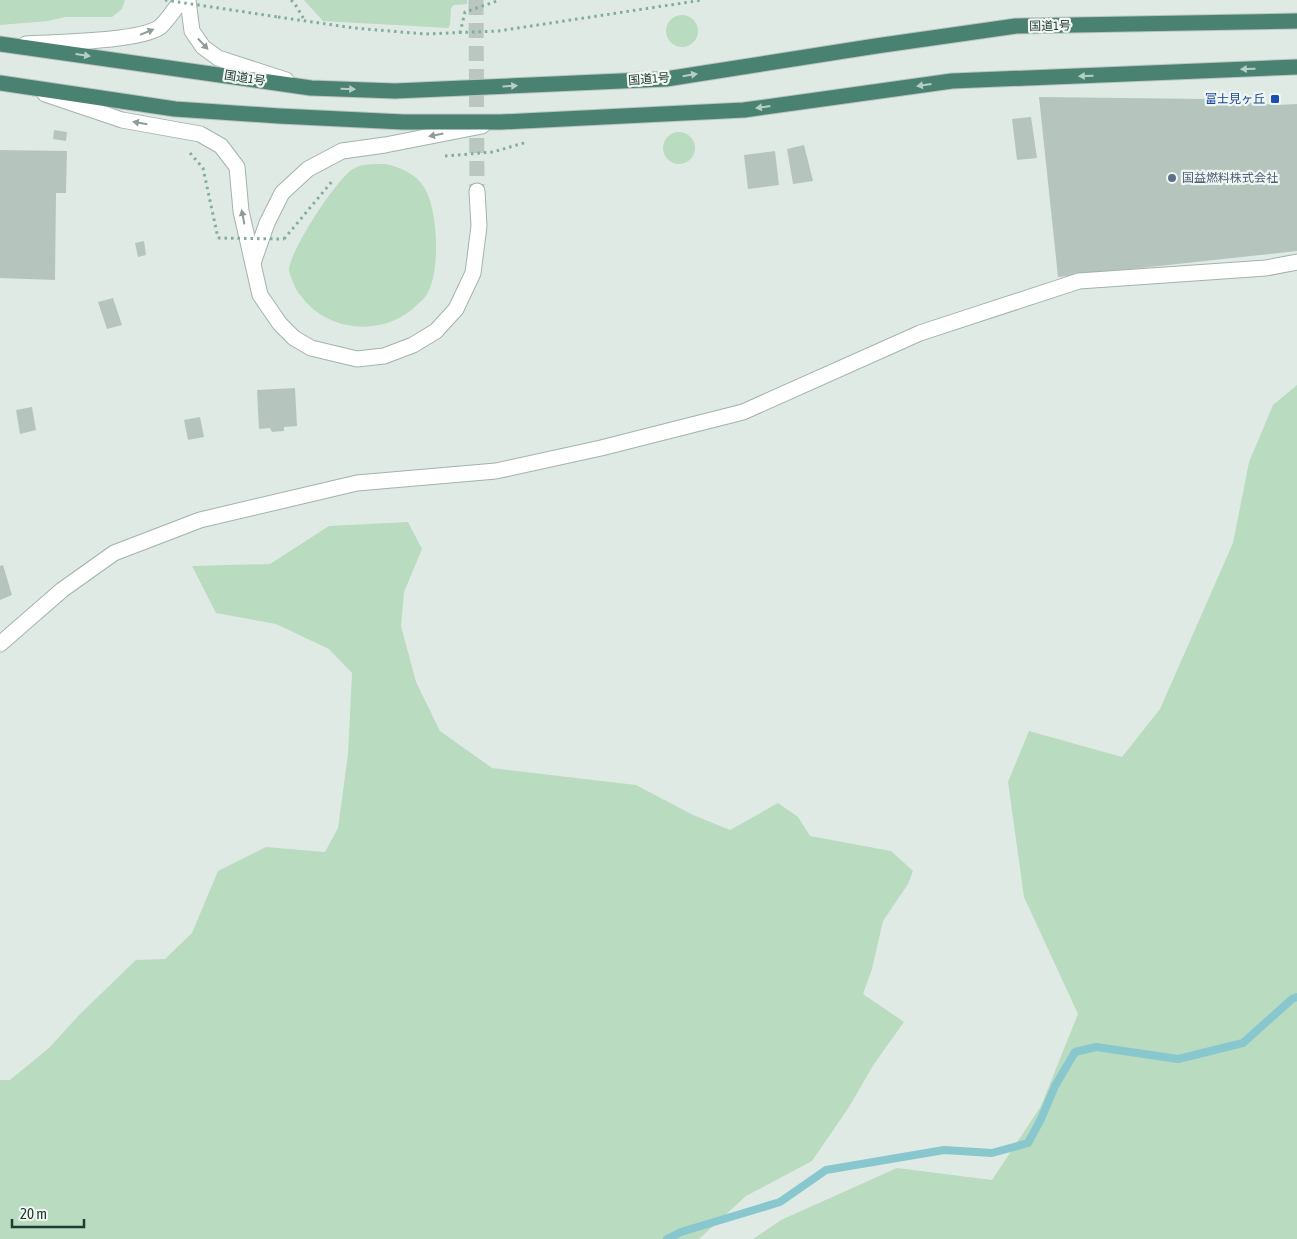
<svg xmlns="http://www.w3.org/2000/svg" width="1297" height="1239" font-family="'Asap Condensed','Noto Sans JP',sans-serif">
	<rect width="100%" height="100%" fill="#e0eae5"/>
	<g fill="#b9dbc0">
		<polygon points="0,0 125,0 122,9 112,17 65,17 48,21 0,25"/>
		<polygon points="304,0 467,0 467,4 454,5 451,8 450,25 448,28 323,21"/>
		<circle cx="682" cy="31" r="16"/>
		<circle cx="679" cy="148" r="16"/>
		<path d="M386 164C401 168 415 173 424 187 438 209 441 271 427 294 425 298 420 302 417 305 386 336 333 333 305 301 302 297 298 293 296 289 294 284 290 276 289 271 288 253 337 178 353 169 363 163 374 164 386 164Z"/>
		<polygon points="1297,385 1297,1239 753,1239 781,1220 897,1168 992,1180 1041,1106 1078,1014 1024,897 1008,782 1029,731 1122,757 1160,709 1233,543 1249,462 1273,405"/>
		<polygon points="408,522 422,549 404,592 401,626 416,682 440,731 492,768 636,785 693,815 730,830 778,803 798,817 810,836 891,851 913,871 908,884 883,921 872,969 863,994 904,1022 874,1064 849,1107 812,1161 746,1196 699,1239 0,1239 0,1080 10,1080 49,1048 80,1014 136,960 165,959 192,933 218,871 266,847 325,852 338,828 348,754 352,673 329,649 276,624 216,613 192,566 270,564 329,526"/>
	</g>
	<g fill="none" stroke-linecap="round" stroke-linejoin="round">
		<polyline stroke="#88c7ce" stroke-width="8" points="667,1239 681,1232 780,1202 826,1170 944,1150 992,1153 1028,1143 1041,1119 1055,1086 1075,1052 1096,1047 1178,1059 1243,1043 1292,999 1297,997"/>
	</g>
	<g fill="#b5c5be">
		<polygon points="1039,97 1206,99 1278,105 1297,104 1297,251 1058,277"/>
		<polygon points="1031,117 1037,158 1017,160 1012,119"/>
		<polygon points="54,130 67,132 66,141 53,139"/>
		<polygon points="804,145 813,181 793,184 787,149"/>
		<polygon points="0,150 67,151 66,193 56,193 55,280 0,278"/>
		<polygon points="775,151 779,185 748,189 744,155"/>
		<polygon points="144,241 146,255 138,257 135,243"/>
		<polygon points="113,298 122,325 107,329 98,302"/>
		<polygon points="295,388 297,426 284,427 284,431 272,432 270,428 259,429 257,390"/>
		<polygon points="32,407 36,430 20,434 16,410"/>
		<polygon points="200,417 204,437 188,440 184,420"/>
		<polygon points="3,565 12,595 0,600 0,566"/>
	</g>
	<g fill="none" stroke-linecap="round" stroke-linejoin="round">
		<polyline stroke="#bac7c1" stroke-width="15" stroke-dasharray="15 8" stroke-linecap="butt" points="476,0 477,191"/>
		<g stroke="#a3b2ac" stroke-width="17">
			<polyline id="minor" points="0,644 62,590 114,553 200,520 357,483 496,471 601,448 743,412 920,333 1079,281 1266,268 1297,262"/>
		</g>
		<g stroke="#a3b2ac" stroke-width="17">
			<g id="tertiary">
				<polyline points="188,0 192,31 203,47 218,58 286,80"/>
				<path d="M26 44C55 42 138 42 160 27 168 20 175 8 182 0"/>
				<polyline points="45,94 122,120 200,134 221,146 237,167 241,211 260,295 280,324 294,338 311,348 357,359 384,356 413,345 436,331 456,309 473,273 479,226 477,191"/>
				<polyline points="253,263 267,223 282,193 308,169 342,151 385,145 482,126"/>
			</g>
		</g>
		<g stroke="#bcc4c2" stroke-width="17">
			<g id="trunk">
				<polyline points="0,44 311,88 395,91 666,79 876,46 1016,26 1297,21"/>
				<polyline points="0,83 175,109 279,116 403,122 501,122 744,110 952,81 1297,67"/>
			</g>
		</g>
		<g stroke="#81ad9d" stroke-width="3" stroke-dasharray="2.5 4" stroke-linecap="butt">
			<polyline points="291,0 295,4 305,21"/>
			<polyline points="278,17 354,28 425,34 498,31 703,0"/>
			<polyline points="460,33 465,12 500,0"/>
			<polyline points="190,153 203,168 218,238"/>
			<polyline points="445,156 493,152 527,142"/>
			<polyline points="284,239 334,179"/>
		</g>
		<use href="#minor" stroke="#fff" stroke-width="15"/>
		<use href="#tertiary" stroke="#fff" stroke-width="15"/>
		<use href="#trunk" stroke="#4a8272" stroke-width="15"/>
		<g stroke="#81ad9d" stroke-width="3" stroke-dasharray="2.5 4" stroke-linecap="butt">
			<polyline points="165,0 278,17"/>
			<polyline points="218,238 284,239"/>
		</g>
	</g>
	<defs><path id="oneway-solid" d="M-6-.8H1V-3.2L6.5 0L1 3.2V.8H-6Z" transform="scale(1.25)"/></defs>
	<g fill="#909c98">
		<use href="#oneway-solid" transform="translate(147 32) rotate(-22)"/>
		<use href="#oneway-solid" transform="translate(203 44) rotate(47)"/>
		<use href="#oneway-solid" transform="translate(140 123) rotate(-170)"/>
		<use href="#oneway-solid" transform="translate(436 135) rotate(169)"/>
		<use href="#oneway-solid" transform="translate(243 217) rotate(-101)"/>
	</g>
	<g fill="#b6cec6">
		<use href="#oneway-solid" transform="translate(83 55) rotate(8)"/>
		<use href="#oneway-solid" transform="translate(1248 69) rotate(178)"/>
		<use href="#oneway-solid" transform="translate(690 75) rotate(-9)"/>
		<use href="#oneway-solid" transform="translate(1086 76) rotate(178)"/>
		<use href="#oneway-solid" transform="translate(924 85) rotate(172)"/>
		<use href="#oneway-solid" transform="translate(510 86) rotate(-3)"/>
		<use href="#oneway-solid" transform="translate(348 89) rotate(2)"/>
		<use href="#oneway-solid" transform="translate(763 107) rotate(172)"/>
	</g>
	<rect fill="#1a4fb4" stroke="#f0f7f3" stroke-width="2" x="1270" y="94" width="10" height="10" rx="2.5"/>
	<circle fill="#5c6f8a" stroke="#f0f7f3" stroke-width="2" cx="1172" cy="178" r="5"/>
	<g text-anchor="middle" dominant-baseline="central" stroke-width="4.5" stroke-linejoin="round" paint-order="stroke">
		<g font-size="12" fill="#213a32" stroke="#f0f7f3">
			<text transform="translate(1050 26) rotate(-1)">国道1号</text>
			<text transform="translate(245 78) rotate(9)">国道1号</text>
			<text transform="translate(649 79) rotate(-4)">国道1号</text>
		</g>
		<g font-size="12" fill="#164399" stroke="#f0f7f3" text-anchor="end">
			<text x="1265" y="99">富士見ヶ丘</text>
		</g>
		<g font-size="12" fill="#4e5e75" stroke="#f0f7f3" text-anchor="start">
			<text x="1182" y="178">国益燃料株式会社</text>
		</g>
	</g>
	<path d="M12 1219v8h72v-8" fill="none" stroke="#213a32" stroke-width="2.5"/>
	<text x="20" y="1219" font-size="15" fill="#213a32" stroke="#f0f7f3" stroke-width="4" paint-order="stroke">20 m</text>
</svg>
